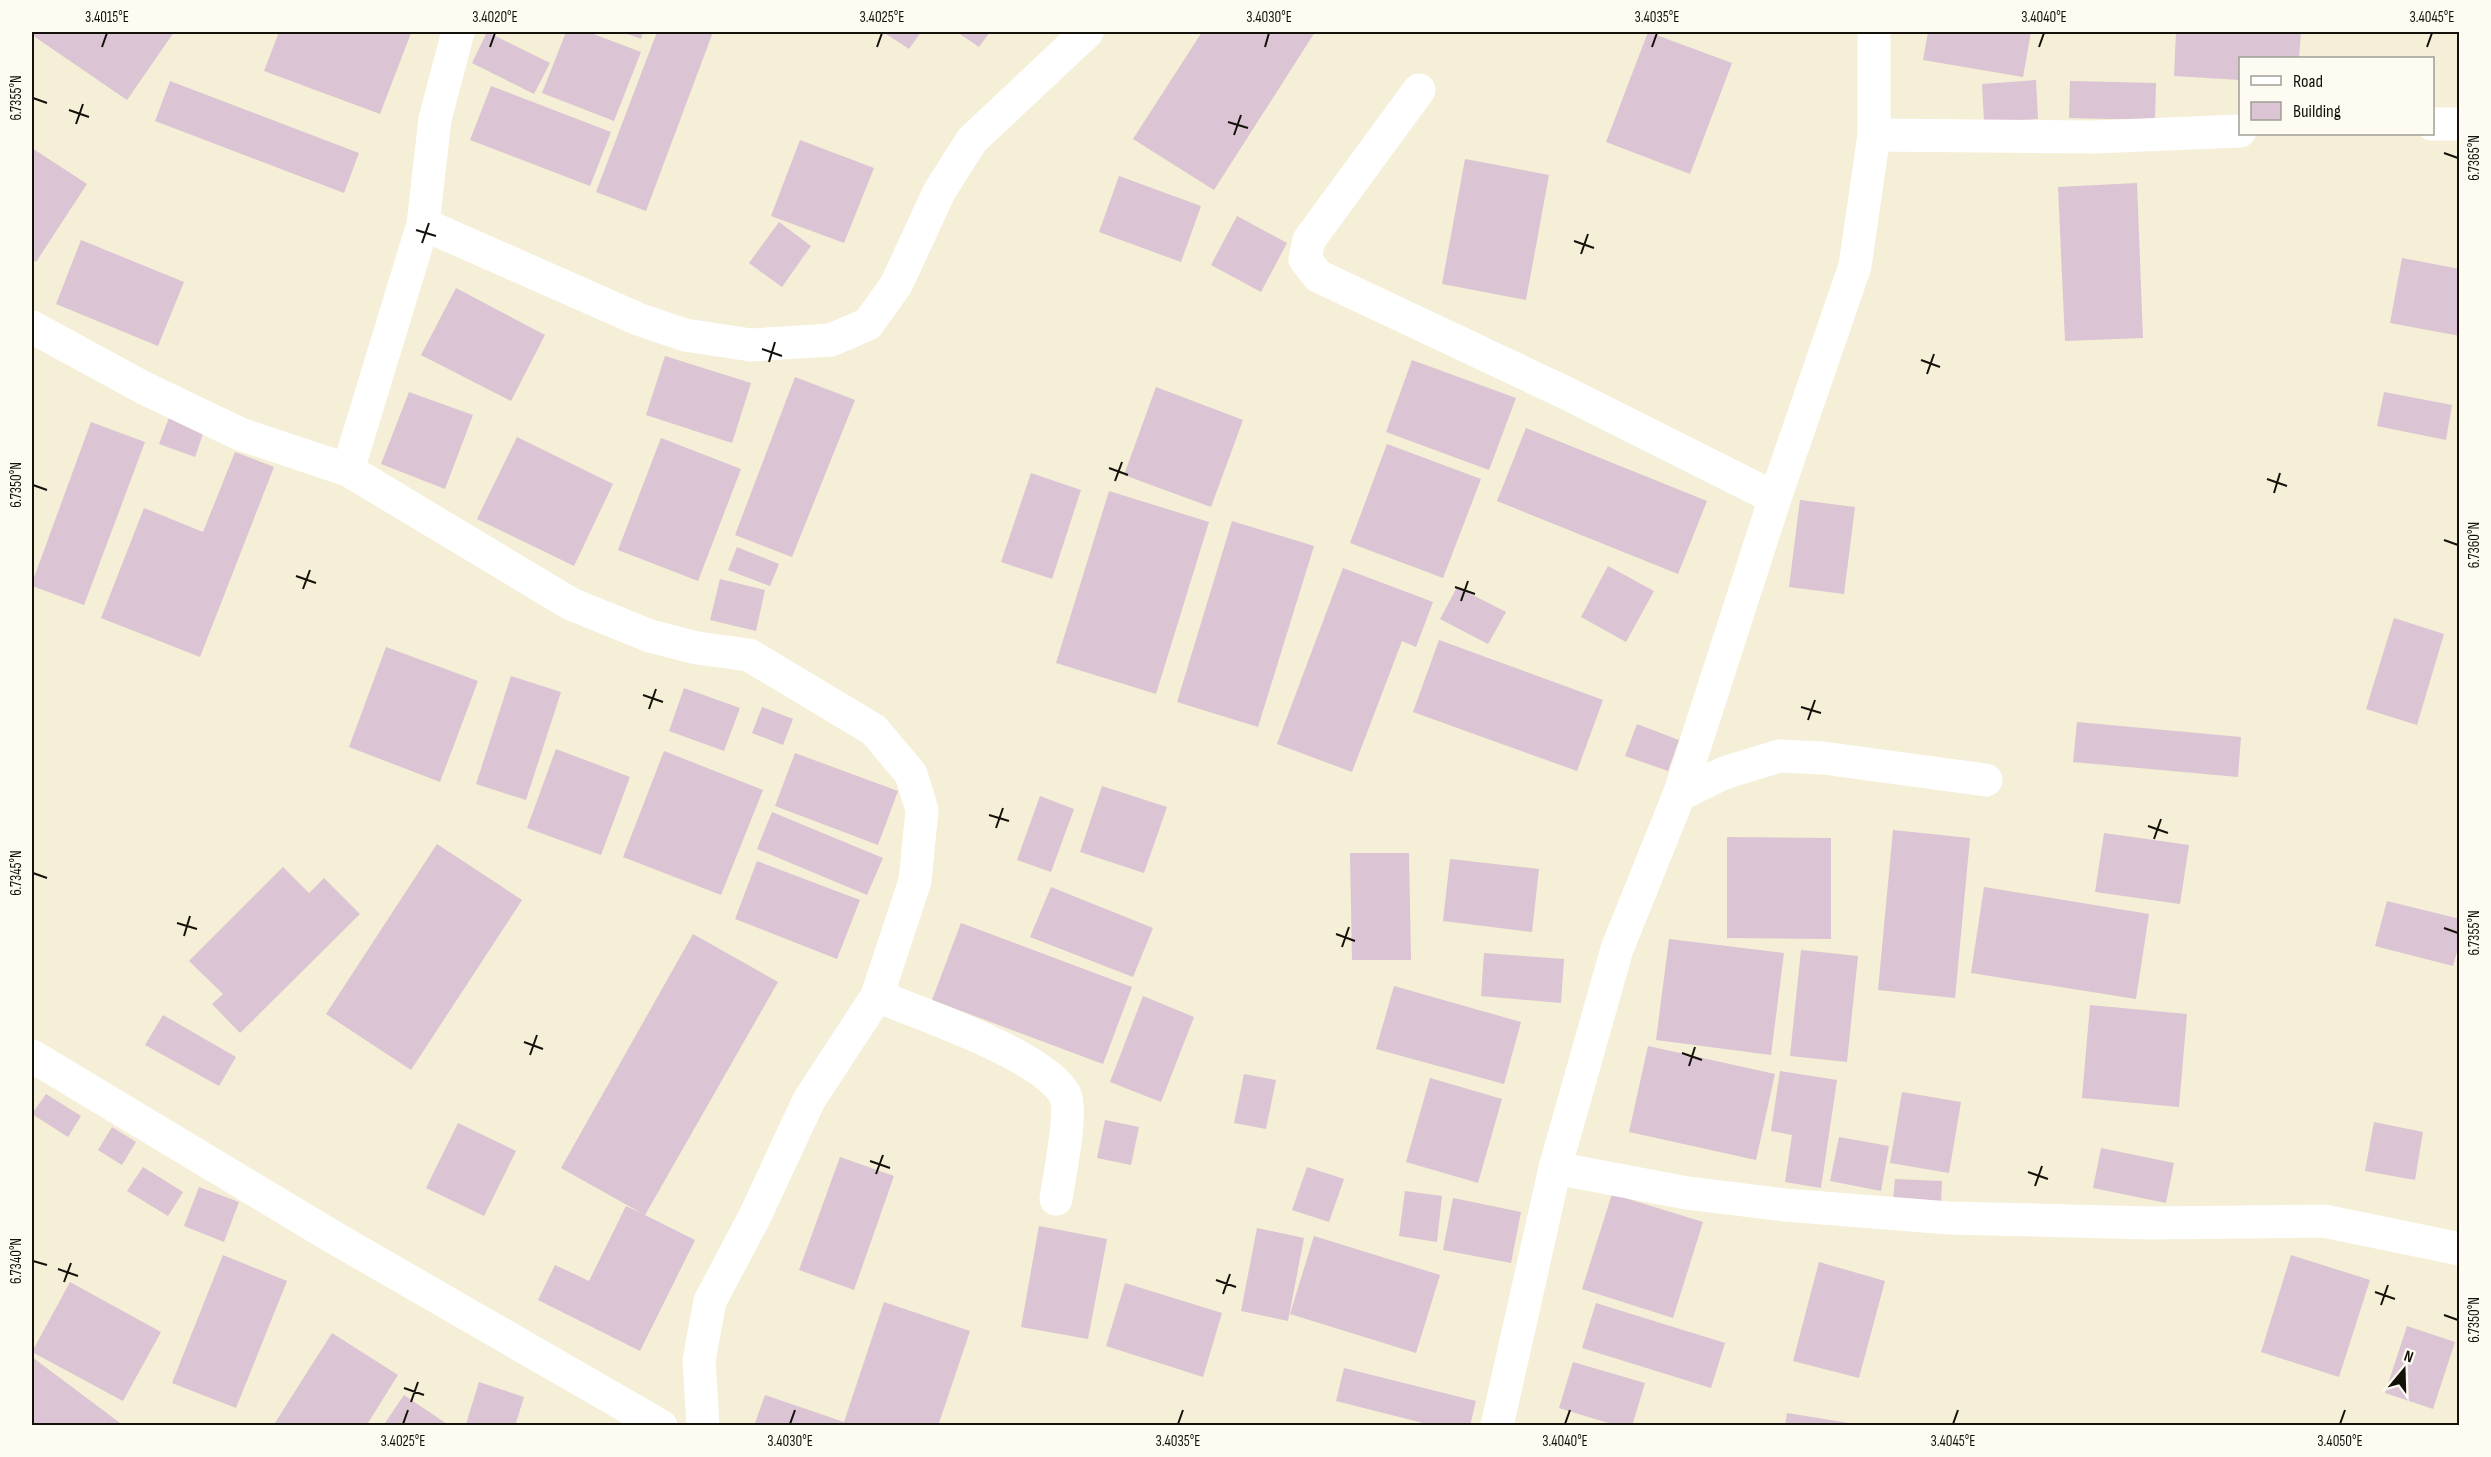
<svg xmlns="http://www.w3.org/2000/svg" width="2491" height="1457" font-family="'Sofia Sans Condensed',sans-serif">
	<rect width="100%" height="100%" fill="#f4efd6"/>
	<g fill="#dbc4d3">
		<polygon points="32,32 174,32 127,100 32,35"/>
		<polygon points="279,32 408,32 411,33 380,114 264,71"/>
		<polygon points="487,32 550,63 534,94 472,63"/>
		<polygon points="566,32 588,32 641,52 614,121 542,93"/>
		<polygon points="622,32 643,32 641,39"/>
		<polygon points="657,32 713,32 646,211 596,192"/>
		<polygon points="883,32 921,32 909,49"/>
		<polygon points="957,32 990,32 979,47"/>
		<polygon points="1202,32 1315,32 1214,190 1133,139"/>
		<polygon points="1648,32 1732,63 1690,174 1606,142"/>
		<polygon points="1928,32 2031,32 2023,77 1923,60"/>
		<polygon points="2176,32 2301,32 2299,58 2240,58 2240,80 2174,76"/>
		<polygon points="2036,80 2038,119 1984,122 1982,84"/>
		<polygon points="170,81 359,153 344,193 155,121"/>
		<polygon points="2070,81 2156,83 2155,120 2069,118"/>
		<polygon points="491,86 611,132 590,186 470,140"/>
		<polygon points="800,140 874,168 844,243 771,216"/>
		<polygon points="32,148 87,184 36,262 32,259"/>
		<polygon points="1465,159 1549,175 1526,300 1442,284"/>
		<polygon points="1119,176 1201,206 1181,262 1099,232"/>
		<polygon points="2137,183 2143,338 2065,341 2058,187"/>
		<polygon points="1237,216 1287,243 1261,292 1211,265"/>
		<polygon points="779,222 811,246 782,287 749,263"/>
		<polygon points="81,240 184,282 158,346 56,304"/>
		<polygon points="2402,258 2460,269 2460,336 2390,323"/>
		<polygon points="456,288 545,335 511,401 421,355"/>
		<polygon points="665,356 751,383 732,443 646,415"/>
		<polygon points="1412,360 1516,398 1489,470 1386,432"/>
		<polygon points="795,377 855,400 792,557 735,535"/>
		<polygon points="1156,387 1243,420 1211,507 1124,475"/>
		<polygon points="409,392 473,415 445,489 381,464"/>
		<polygon points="2384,392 2452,405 2446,440 2377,426"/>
		<polygon points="170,415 205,428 195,457 159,444"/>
		<polygon points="91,422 145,442 84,605 32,586 32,583"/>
		<polygon points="1526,428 1707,501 1678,574 1497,501"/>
		<polygon points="517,437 613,484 574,566 477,519"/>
		<polygon points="661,438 741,469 698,581 618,550"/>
		<polygon points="1387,444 1481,479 1443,578 1350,543"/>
		<polygon points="235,452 274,467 200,657 101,618 144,508 203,532"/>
		<polygon points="1031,473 1081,490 1052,579 1001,562"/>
		<polygon points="1109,491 1209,522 1156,694 1056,663"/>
		<polygon points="1800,500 1855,507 1844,594 1789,587"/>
		<polygon points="1232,521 1314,546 1258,727 1177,702"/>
		<polygon points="737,547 779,564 770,586 728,570"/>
		<polygon points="1608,566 1654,591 1626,642 1581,617"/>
		<polygon points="1343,568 1433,602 1416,647 1402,641 1352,772 1277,744"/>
		<polygon points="720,579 765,590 756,631 710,620"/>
		<polygon points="1457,587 1506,612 1488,644 1440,619"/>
		<polygon points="2394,618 2444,634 2417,725 2366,709"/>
		<polygon points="1439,640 1603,700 1577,771 1413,712"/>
		<polygon points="386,647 478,681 440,782 349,747"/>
		<polygon points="511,676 561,692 526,800 476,784"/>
		<polygon points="684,688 740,708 724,751 669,731"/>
		<polygon points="762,707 793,719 783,745 752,733"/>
		<polygon points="2077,722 2241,737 2238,777 2073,762"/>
		<polygon points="1637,724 1679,740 1668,771 1625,756"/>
		<polygon points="556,749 630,777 601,855 527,828"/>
		<polygon points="664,751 763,790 721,895 623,857"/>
		<polygon points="795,753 898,791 878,845 775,806"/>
		<polygon points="1102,786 1167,807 1144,873 1080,852"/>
		<polygon points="1040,796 1074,809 1051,872 1017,860"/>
		<polygon points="772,812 883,858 867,895 757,849"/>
		<polygon points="1893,830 1970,838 1955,998 1878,990"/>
		<polygon points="2104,833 2189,845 2180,904 2095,892"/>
		<polygon points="1727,837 1831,838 1831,939 1727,938"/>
		<polygon points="437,844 522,900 411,1070 326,1014"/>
		<polygon points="1350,853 1409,853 1411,960 1352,960"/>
		<polygon points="1450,859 1539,869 1532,932 1443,921"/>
		<polygon points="757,861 860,900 837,959 735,919"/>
		<polygon points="283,867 309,893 324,878 360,914 240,1033 212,1004 223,994 189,961"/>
		<polygon points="1051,887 1153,928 1133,977 1030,937"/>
		<polygon points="1984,887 2149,914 2136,999 1971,973"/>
		<polygon points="2387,901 2460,919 2460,941 2453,966 2375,946"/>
		<polygon points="961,923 1132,987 1103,1064 932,1000"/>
		<polygon points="693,934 778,982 645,1215 695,1240 640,1351 538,1300 555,1265 589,1281 626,1206 643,1214 561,1168"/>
		<polygon points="1669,939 1784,953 1771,1055 1656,1040"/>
		<polygon points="1801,950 1858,956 1847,1062 1790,1056"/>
		<polygon points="1484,953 1564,959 1561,1003 1481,996"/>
		<polygon points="1394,986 1521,1022 1504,1084 1376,1049"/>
		<polygon points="1143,996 1194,1017 1161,1102 1110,1082"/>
		<polygon points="2090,1005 2187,1014 2179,1107 2082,1098"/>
		<polygon points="163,1015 236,1057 219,1086 145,1045"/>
		<polygon points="1648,1046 1775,1074 1756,1160 1629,1132"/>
		<polygon points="1780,1071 1837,1080 1821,1188 1785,1182 1792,1135 1771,1131"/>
		<polygon points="1244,1074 1276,1080 1266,1129 1234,1123"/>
		<polygon points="1430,1078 1502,1099 1478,1183 1406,1162"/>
		<polygon points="1902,1092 1961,1102 1949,1173 1890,1163"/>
		<polygon points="46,1094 81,1116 68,1137 32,1114"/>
		<polygon points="1105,1120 1139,1127 1131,1165 1097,1158"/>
		<polygon points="2374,1122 2423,1132 2415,1180 2365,1171"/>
		<polygon points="458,1123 516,1151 484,1216 426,1188"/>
		<polygon points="112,1127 136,1142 122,1165 98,1150"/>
		<polygon points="1839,1137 1889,1146 1881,1191 1830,1181"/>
		<polygon points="2101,1148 2174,1163 2166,1203 2093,1188"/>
		<polygon points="840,1157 894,1176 854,1290 799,1270"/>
		<polygon points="143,1167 183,1192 168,1216 127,1191"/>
		<polygon points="1307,1167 1344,1179 1329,1222 1292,1210"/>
		<polygon points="1895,1179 1942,1181 1941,1203 1893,1200"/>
		<polygon points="199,1187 239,1202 224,1242 184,1226"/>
		<polygon points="1405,1191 1442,1196 1437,1242 1399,1236"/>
		<polygon points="1612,1194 1703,1222 1673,1318 1582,1289"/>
		<polygon points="1453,1198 1521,1212 1511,1263 1443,1250"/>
		<polygon points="1039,1226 1107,1239 1088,1339 1021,1327"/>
		<polygon points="1257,1228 1304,1238 1288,1321 1241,1311"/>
		<polygon points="1314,1236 1440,1275 1416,1353 1290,1314"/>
		<polygon points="223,1255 287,1281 236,1408 172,1383"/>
		<polygon points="2291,1255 2370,1280 2339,1377 2261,1352"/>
		<polygon points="1819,1262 1885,1281 1859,1378 1793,1361"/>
		<polygon points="70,1282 161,1332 123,1401 32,1352"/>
		<polygon points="1125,1283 1222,1313 1203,1377 1106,1346"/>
		<polygon points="884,1302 970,1331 938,1426 754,1426 765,1395 844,1422"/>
		<polygon points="1596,1303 1725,1343 1711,1388 1582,1348"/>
		<polygon points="2407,1326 2455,1342 2433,1409 2385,1393"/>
		<polygon points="332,1333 398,1375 366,1426 273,1426"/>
		<polygon points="32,1357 124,1426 32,1426"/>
		<polygon points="1573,1362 1645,1383 1632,1426 1618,1426 1559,1408"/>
		<polygon points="1344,1368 1476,1401 1470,1426 1435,1426 1336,1401"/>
		<polygon points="479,1382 524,1397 515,1426 466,1424"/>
		<polygon points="404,1395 450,1426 383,1426"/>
		<polygon points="1787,1413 1855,1424 1855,1426 1785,1426"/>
	</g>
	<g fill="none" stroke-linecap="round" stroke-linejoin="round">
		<g stroke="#fff" stroke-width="33">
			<polyline points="1419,90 1309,240 1305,259 1318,276 1564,392 1775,498"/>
			<polyline points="2432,124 2460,124"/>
			<polyline points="1874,135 2094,137 2240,131"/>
			<polyline points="423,224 638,319 685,335 751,345 831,340 868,324 896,285 939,192 972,140 1087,32"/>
			<polyline points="32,327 144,388 240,434 348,470 571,604 650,636 697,648 749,655 874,730 911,774 922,810 915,881 877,996 809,1100 754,1218 710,1301 699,1360 703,1426"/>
			<polyline points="348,470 423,224 435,119 458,32"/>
			<polyline points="1679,795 1724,773 1779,756 1823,758 1986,780"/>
			<path d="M877 996C920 1014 1044 1055 1065 1095 1073 1112 1059 1178 1056 1199"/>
			<polyline points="32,1056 333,1237 661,1426"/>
			<polyline points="1555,1168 1687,1193 1785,1205 1949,1218 2151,1223 2324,1221 2460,1249"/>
			<polyline points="1497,1426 1555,1168 1617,949 1679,795 1775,498 1855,266 1874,135 1874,32"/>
		</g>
	</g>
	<path fill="none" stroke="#131109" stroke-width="2" d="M102 47 107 33M490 47 495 33M877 47 882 33M1265 47 1269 33M1652 47 1657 33M2039 47 2044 33M2427 47 2432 33M33 98 47 103M69 110 89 117M1228 122 1248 128M76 124 83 104M1234 135 1241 115M2444 153 2458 158M416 230 436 236M1574 241 1594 248M422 243 429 223M1581 254 1588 234M762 349 782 356M1921 360 1940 367M769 362 775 342M1927 374 1934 354M1109 468 1128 475M2267 479 2287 486M1115 481 1122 462M33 485 47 490M2274 493 2280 473M2444 540 2458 545M296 576 316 583M1455 587 1475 594M303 589 310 570M1461 601 1468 581M643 695 663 702M1801 707 1821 713M649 709 656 689M1808 720 1815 700M989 815 1009 821M2148 826 2168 833M996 828 1003 808M2154 839 2161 819M33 873 47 878M177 923 197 929M2444 928 2458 933M1336 934 1355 941M184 936 190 916M1342 947 1349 927M524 1042 543 1049M1682 1053 1702 1060M530 1055 537 1035M1689 1066 1695 1047M870 1161 890 1168M2028 1172 2048 1179M876 1174 883 1155M2035 1186 2042 1166M33 1261 47 1265M58 1269 78 1276M1216 1280 1236 1287M64 1282 71 1263M2375 1292 2395 1299M1223 1294 1230 1274M2381 1305 2388 1285M2444 1315 2458 1320M404 1388 424 1395M411 1402 418 1382M403 1424 408 1410M790 1424 795 1410M1178 1424 1183 1410M1565 1424 1570 1410M1953 1424 1958 1410M2340 1424 2345 1410"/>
	<rect width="2491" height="1457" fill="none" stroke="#fefcf2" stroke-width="66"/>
	<rect x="2239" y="57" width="195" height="78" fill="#fefcf2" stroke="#a09e95" stroke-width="1.5"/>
	<rect x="2251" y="76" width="30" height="9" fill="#ffffff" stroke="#a09e95" stroke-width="1.5"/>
	<text x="2293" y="87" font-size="18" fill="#131109">Road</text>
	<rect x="2251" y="102" width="30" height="18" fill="#dbc4d3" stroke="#a09e95" stroke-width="1.5"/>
	<text x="2293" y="117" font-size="18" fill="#131109">Building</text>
	<g transform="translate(2404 1370) rotate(19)" stroke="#fefcf2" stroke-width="4.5" paint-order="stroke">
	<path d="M0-4.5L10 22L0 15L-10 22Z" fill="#131109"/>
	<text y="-9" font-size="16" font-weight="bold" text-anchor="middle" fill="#131109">N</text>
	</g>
	<rect x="33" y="33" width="2425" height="1391" fill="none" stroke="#131109" stroke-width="2"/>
	<g font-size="15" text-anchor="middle" fill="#131109">
		<text x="107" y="22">3.4015°E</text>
		<text x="495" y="22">3.4020°E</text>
		<text x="882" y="22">3.4025°E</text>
		<text x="1269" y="22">3.4030°E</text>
		<text x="1657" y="22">3.4035°E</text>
		<text x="2044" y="22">3.4040°E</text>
		<text x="2432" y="22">3.4045°E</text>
		<text transform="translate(16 98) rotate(-90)" y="5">6.7355°N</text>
		<text transform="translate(2474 158) rotate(-90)" y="5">6.7365°N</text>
		<text transform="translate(16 485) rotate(-90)" y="5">6.7350°N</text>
		<text transform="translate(2474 545) rotate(-90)" y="5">6.7360°N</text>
		<text transform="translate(16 873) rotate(-90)" y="5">6.7345°N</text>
		<text transform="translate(2474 933) rotate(-90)" y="5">6.7355°N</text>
		<text transform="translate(16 1261) rotate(-90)" y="5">6.7340°N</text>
		<text transform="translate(2474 1320) rotate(-90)" y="5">6.7350°N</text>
		<text x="403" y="1446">3.4025°E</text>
		<text x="790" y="1446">3.4030°E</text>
		<text x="1178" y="1446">3.4035°E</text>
		<text x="1565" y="1446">3.4040°E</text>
		<text x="1953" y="1446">3.4045°E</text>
		<text x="2340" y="1446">3.4050°E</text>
	</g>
</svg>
